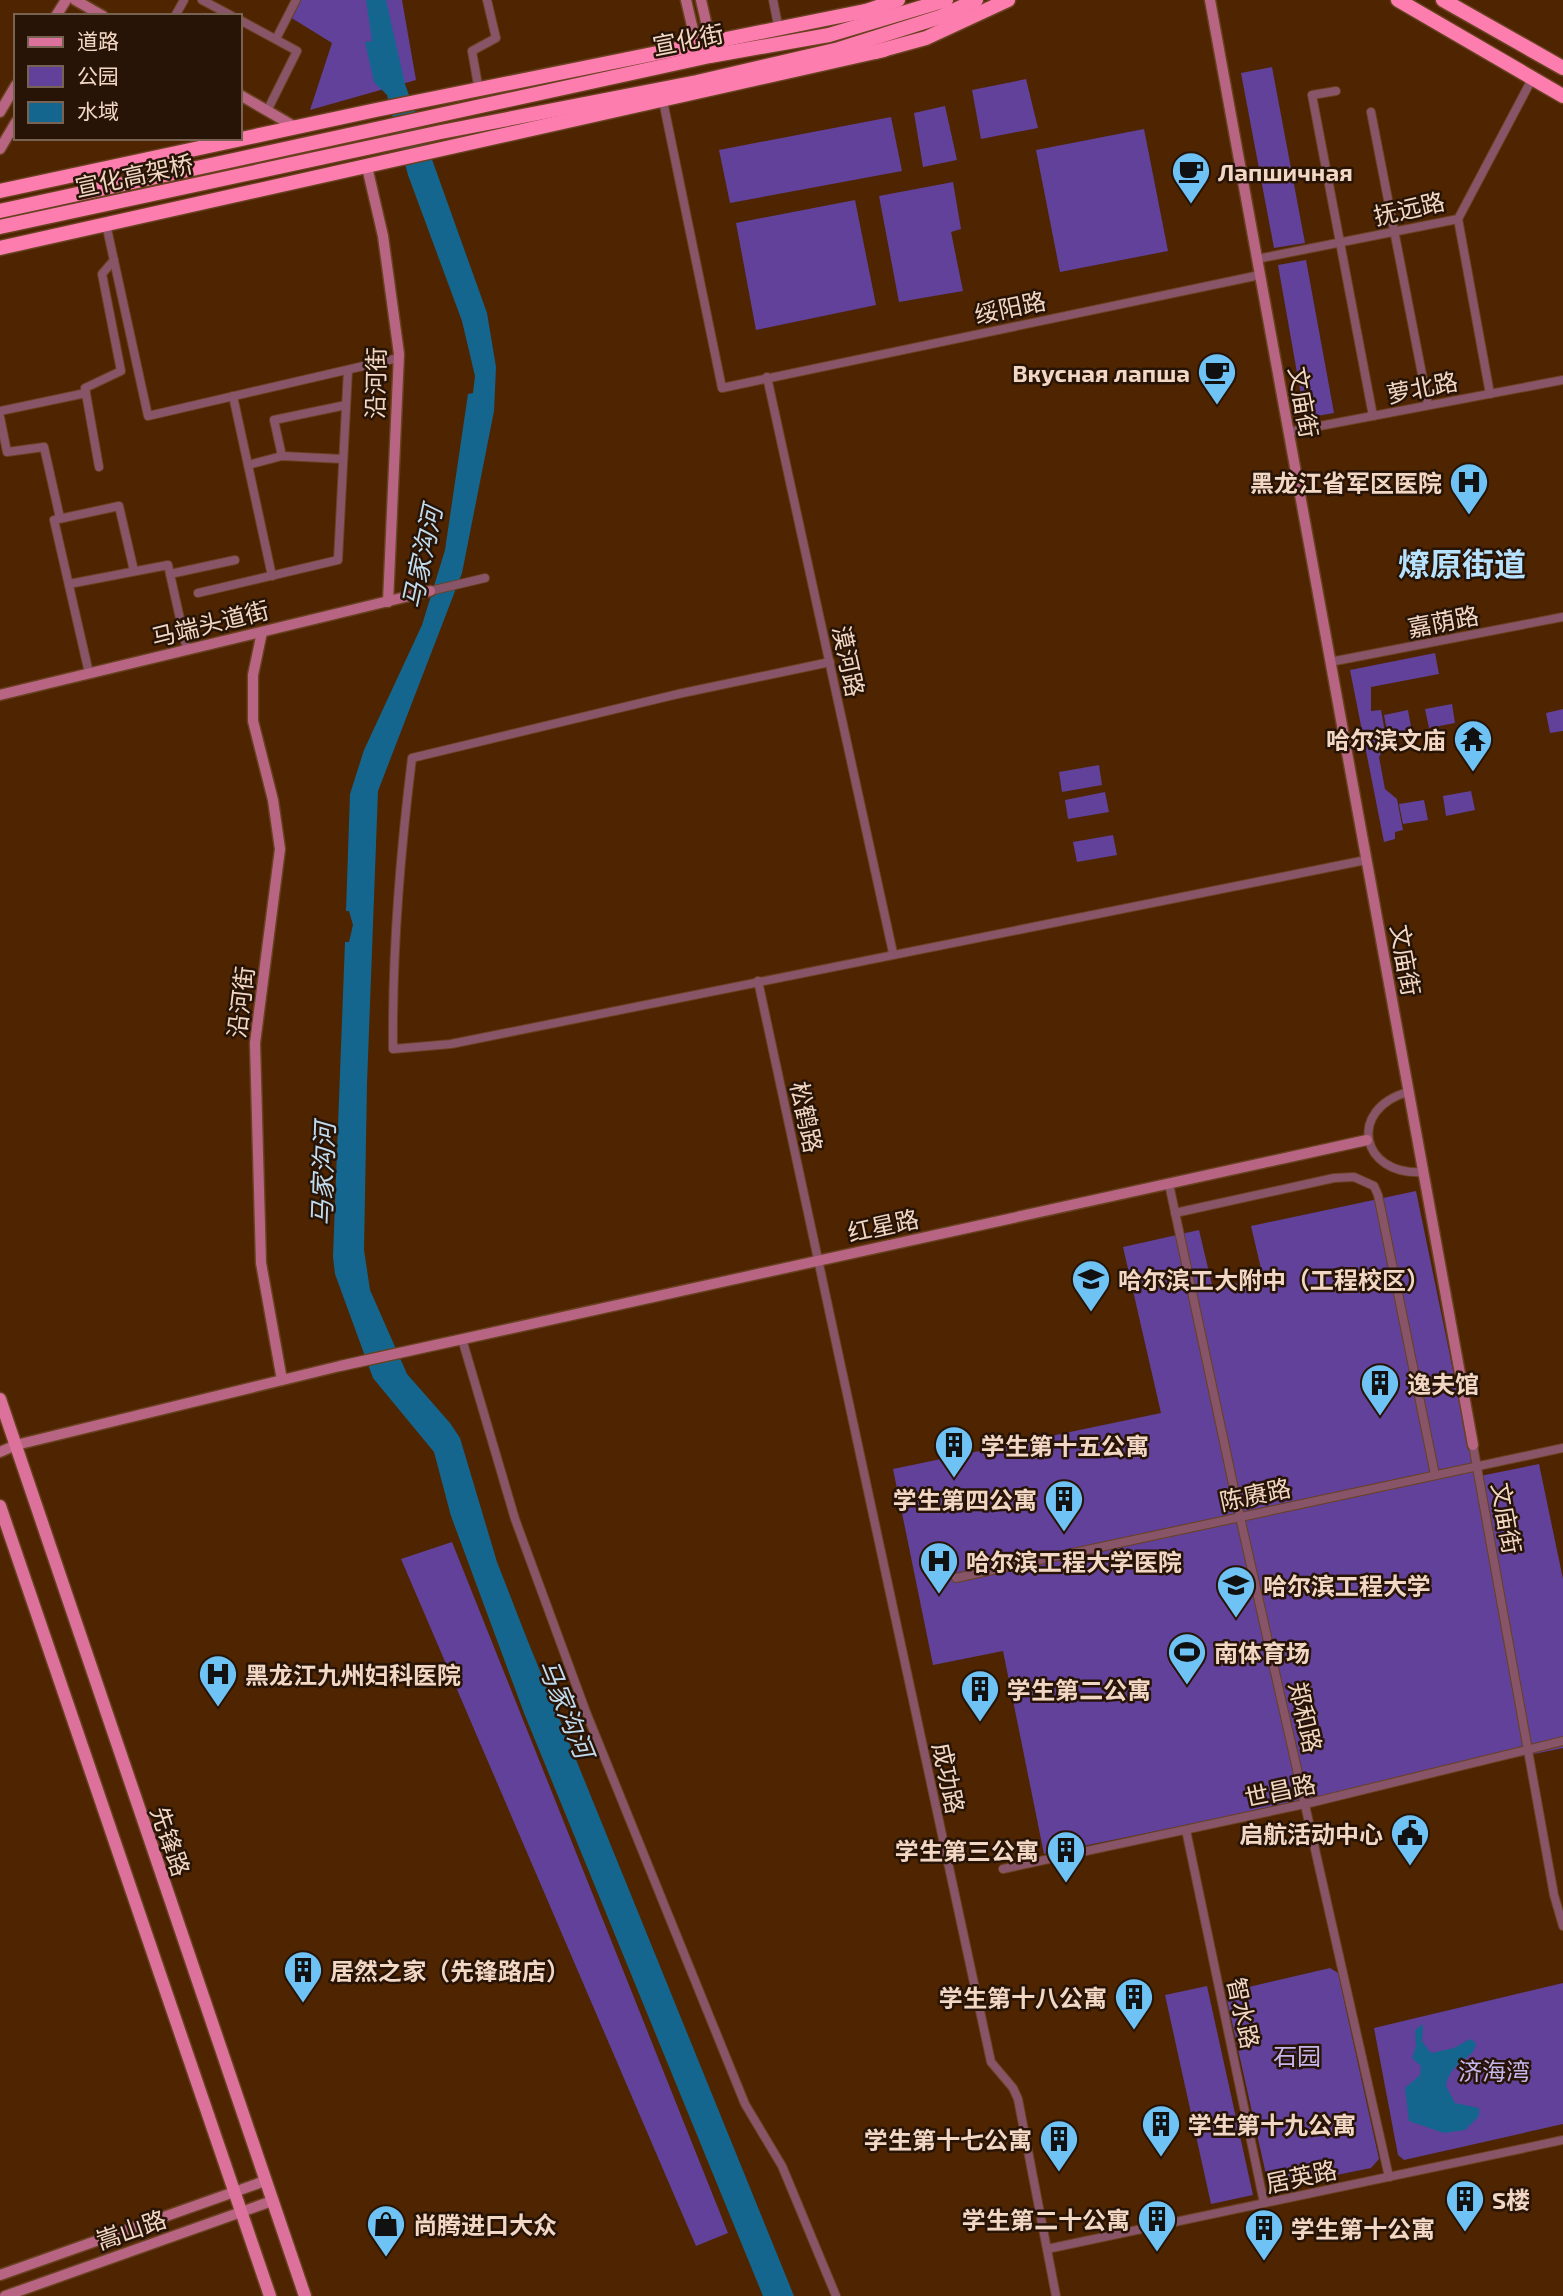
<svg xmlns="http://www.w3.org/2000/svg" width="1563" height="2296" font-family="'Exo 2','Noto Sans SC',sans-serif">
	<rect width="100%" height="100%" fill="#4e2500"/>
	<g fill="#61419a">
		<polygon points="299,0 402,0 416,80 310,110 332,43 290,17"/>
		<polygon points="1272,67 1305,243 1274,248 1241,73"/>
		<polygon points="1026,79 1038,128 981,139 972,90"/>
		<polygon points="945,106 957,160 923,167 914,113"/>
		<polygon points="891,117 902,171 730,203 719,150"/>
		<polygon points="1144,129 1168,251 1060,272 1036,150"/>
		<polygon points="953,182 961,229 951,232 963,291 899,302 879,196"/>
		<polygon points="855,200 876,305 756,330 736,223"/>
		<polygon points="1306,260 1334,413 1305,418 1278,265"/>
		<polygon points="1435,653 1439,674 1371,687 1371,711 1381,710 1387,743 1379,757 1385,789 1397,799 1403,830 1395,832 1395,839 1384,842 1350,670"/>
		<polygon points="1452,704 1455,723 1429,728 1425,709"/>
		<polygon points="1563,709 1563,731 1550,733 1546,713"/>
		<polygon points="1408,710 1412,732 1388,736 1384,715"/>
		<polygon points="1099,765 1102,785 1062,792 1059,772"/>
		<polygon points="1471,791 1475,810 1446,816 1443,796"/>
		<polygon points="1105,792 1109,812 1068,819 1065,800"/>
		<polygon points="1424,800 1428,820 1403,824 1399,804"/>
		<polygon points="1113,835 1117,855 1077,862 1073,842"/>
		<polygon points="1416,1191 1475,1477 1539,1464 1563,1579 1563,1748 1044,1854 1003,1651 933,1665 893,1469 1161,1413 1123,1247 1199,1230 1213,1289 1263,1277 1251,1226"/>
		<polygon points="452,1542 728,2233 696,2246 401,1559"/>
		<polygon points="1330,1968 1338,1973 1379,2159 1371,2168 1277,2187 1267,2179 1227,2000 1232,1991"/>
		<polygon points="1563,1983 1563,2124 1404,2160 1398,2155 1374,2028"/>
		<polygon points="1207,1986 1253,2195 1211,2204 1165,1995"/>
	</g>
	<g fill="#14668f">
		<polygon points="366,0 386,0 405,84 487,313 496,367 494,411 462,573 378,791 367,1084 364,1250 370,1290 407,1374 450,1423 460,1438 497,1562 527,1639 794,2296 763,2296 524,1713 451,1516 434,1452 373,1378 335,1274 333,1257 345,942 349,942 353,925 349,911 346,911 350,794 364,750 422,625 445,550 468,394 473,393 475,376 462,321 408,175 387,95 374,82 365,42 372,41"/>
		<path d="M1423 2024 1422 2041 1431 2053 1454 2048 1470 2039 1476 2043C1475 2060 1450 2060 1446 2086L1455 2103 1479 2108V2116L1465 2130 1444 2133 1409 2121 1405 2088 1420 2075 1421 2066 1412 2058 1416 2046 1415 2030Z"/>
	</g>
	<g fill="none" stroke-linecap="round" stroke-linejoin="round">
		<g stroke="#68411f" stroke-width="10">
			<g id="street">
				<polyline points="202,0 232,16"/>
				<polyline points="773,0 779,30"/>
				<polyline points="175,16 184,0"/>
				<polyline points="240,20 297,51 267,111"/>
				<polyline points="276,39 296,0"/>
				<polyline points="479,91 472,51 496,38 487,0"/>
				<polyline points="1336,91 1312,95 1373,416"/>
				<polyline points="662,96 722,388 1260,275"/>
				<polyline points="1371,112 1428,405"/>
				<polyline points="1458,219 1490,394"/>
				<polyline points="106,224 148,416 398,358"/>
				<polyline points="1257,259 1458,219 1532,79"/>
				<polyline points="767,377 893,953"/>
				<polyline points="233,396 272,576"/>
				<polyline points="0,411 86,393"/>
				<polyline points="0,417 7,452 44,447 60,518"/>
				<polyline points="1288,432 1563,380"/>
				<polyline points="282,456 274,420 346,405"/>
				<polyline points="248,465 282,456 343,459"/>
				<polyline points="99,467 85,388 121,371 102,274 114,260"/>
				<polyline points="170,574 187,650"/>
				<polyline points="69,584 168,565 170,574 235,560"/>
				<polyline points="430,591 485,578"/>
				<polyline points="198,593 338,560 348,370"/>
				<path d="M830 662 678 694 412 758C400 855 392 952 393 1049L451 1044 1366 860"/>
				<polyline points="1330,662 1563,617"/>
				<polyline points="89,673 54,520 119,506 134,571"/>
				<polyline points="758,981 991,2062 1013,2088 1018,2099 1056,2296"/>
				<path d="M1408 1092C1347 1109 1360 1176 1423 1172"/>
				<polyline points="1169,1184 1240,1517 1389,2177"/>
				<polyline points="1175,1213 1334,1178 1354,1177 1374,1186 1378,1195 1435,1475"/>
				<polyline points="462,1339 515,1519 586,1712 745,2104 782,2166 836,2296"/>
				<polyline points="1473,1445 1554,1895 1563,1926"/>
				<polyline points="956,1578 1563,1448"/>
				<polyline points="1186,1830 1264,2203"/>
				<polyline points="1003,1869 1314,1802 1563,1741"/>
				<polyline points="1047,2249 1563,2140"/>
			</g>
		</g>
		<g stroke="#68411f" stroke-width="13">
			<g id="secondary">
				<polyline points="75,0 103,16"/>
				<polyline points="686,0 697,47"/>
				<polyline points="701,0 711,44"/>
				<polyline points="1210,0 1473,1445"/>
				<polyline points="56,16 66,0"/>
				<polyline points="240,95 297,128"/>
				<polyline points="0,112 16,85"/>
				<polyline points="0,149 16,122"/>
				<polyline points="367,167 383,236 399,354 388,602"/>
				<polyline points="262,632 253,675 253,721 273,800 280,849 255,1043 261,1263 282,1380"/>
				<polyline points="0,695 430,591"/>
				<polyline points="0,1452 16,1445 340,1366 1367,1140"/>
				<polyline points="0,2275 265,2181"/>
				<polyline points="5,2296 272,2201"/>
			</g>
		</g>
		<g stroke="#68411f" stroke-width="15">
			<g id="primary">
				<polyline points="0,1399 305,2296"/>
				<polyline points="0,1506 270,2296"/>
			</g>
		</g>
		<g stroke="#68411f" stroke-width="17">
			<g id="highway">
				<polyline points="1398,0 1563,96"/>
				<polyline points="1443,0 1563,68"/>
				<polyline points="863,12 898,0"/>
				<polyline points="875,52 926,38 1008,0"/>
				<polyline points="0,191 376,110 870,10"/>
				<polyline points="0,211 710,56 829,35 946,0"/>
				<polyline points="0,227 441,132 697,82 839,49 940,17 976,0"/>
				<polyline points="0,248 884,50"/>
			</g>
		</g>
		<use href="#street" stroke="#885467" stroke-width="8"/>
		<use href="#secondary" stroke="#b86584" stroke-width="10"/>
		<use href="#primary" stroke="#dc729b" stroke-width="12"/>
		<use href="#highway" stroke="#fd7daf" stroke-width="14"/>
	</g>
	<defs>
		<g id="cafe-pin" transform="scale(2.0125)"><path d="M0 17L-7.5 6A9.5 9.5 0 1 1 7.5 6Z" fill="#6fc2f4" stroke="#271406"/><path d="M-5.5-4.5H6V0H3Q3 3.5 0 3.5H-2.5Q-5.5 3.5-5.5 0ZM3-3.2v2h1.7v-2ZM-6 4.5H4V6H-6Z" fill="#111"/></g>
		<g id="hospital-pin" transform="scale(2.0125)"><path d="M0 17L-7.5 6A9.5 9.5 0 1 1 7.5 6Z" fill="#6fc2f4" stroke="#271406"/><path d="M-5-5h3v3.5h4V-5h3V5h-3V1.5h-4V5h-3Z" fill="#111"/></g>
		<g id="temple-pin" transform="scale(2.0125)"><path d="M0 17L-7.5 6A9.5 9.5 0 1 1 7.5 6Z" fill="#6fc2f4" stroke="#271406"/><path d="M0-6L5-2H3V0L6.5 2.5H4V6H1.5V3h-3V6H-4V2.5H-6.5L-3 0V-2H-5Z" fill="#111"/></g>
		<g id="school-pin" transform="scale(2.0125)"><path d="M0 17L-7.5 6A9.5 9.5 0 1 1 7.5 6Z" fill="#6fc2f4" stroke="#271406"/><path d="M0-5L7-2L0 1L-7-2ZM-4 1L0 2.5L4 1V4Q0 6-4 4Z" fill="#111"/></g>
		<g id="building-pin" transform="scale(2.0125)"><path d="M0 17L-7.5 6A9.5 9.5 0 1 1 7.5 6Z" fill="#6fc2f4" stroke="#271406"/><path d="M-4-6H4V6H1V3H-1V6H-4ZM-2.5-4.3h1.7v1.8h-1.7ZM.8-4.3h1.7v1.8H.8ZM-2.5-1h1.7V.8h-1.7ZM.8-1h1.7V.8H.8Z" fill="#111"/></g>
		<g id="university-pin" transform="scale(2.0125)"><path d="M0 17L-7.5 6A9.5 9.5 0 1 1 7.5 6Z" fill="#6fc2f4" stroke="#271406"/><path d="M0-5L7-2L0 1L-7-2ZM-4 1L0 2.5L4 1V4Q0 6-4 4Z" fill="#111"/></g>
		<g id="stadium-pin" transform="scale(2.0125)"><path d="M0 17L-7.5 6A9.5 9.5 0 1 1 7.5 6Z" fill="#6fc2f4" stroke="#271406"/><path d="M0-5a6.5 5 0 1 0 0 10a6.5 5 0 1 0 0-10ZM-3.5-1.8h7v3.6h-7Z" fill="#111"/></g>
		<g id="civic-pin" transform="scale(2.0125)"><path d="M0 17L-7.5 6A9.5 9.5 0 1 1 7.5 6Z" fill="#6fc2f4" stroke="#271406"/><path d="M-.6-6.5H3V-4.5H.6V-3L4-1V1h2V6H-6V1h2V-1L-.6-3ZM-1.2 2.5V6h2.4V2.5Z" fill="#111"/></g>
		<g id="shop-pin" transform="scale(2.0125)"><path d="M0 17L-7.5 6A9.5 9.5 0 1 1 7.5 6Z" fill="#6fc2f4" stroke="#271406"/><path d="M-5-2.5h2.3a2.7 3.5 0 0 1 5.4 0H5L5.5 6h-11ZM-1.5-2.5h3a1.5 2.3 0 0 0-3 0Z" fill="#111"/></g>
	</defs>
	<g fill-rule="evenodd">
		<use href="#cafe-pin" x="1191" y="171"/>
		<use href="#cafe-pin" x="1217" y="372"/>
		<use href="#hospital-pin" x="1469" y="482"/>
		<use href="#temple-pin" x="1473" y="739"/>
		<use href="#school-pin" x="1091" y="1279"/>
		<use href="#building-pin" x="1380" y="1383"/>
		<use href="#building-pin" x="954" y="1445"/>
		<use href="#building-pin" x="1064" y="1499"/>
		<use href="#hospital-pin" x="939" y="1561"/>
		<use href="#university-pin" x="1236" y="1585"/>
		<use href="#stadium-pin" x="1187" y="1652"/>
		<use href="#hospital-pin" x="218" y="1674"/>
		<use href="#building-pin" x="980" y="1689"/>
		<use href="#civic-pin" x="1410" y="1833"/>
		<use href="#building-pin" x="1066" y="1850"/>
		<use href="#building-pin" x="303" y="1970"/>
		<use href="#building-pin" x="1134" y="1997"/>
		<use href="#building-pin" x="1161" y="2124"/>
		<use href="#building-pin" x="1059" y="2139"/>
		<use href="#building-pin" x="1465" y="2199"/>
		<use href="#building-pin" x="1157" y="2219"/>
		<use href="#shop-pin" x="386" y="2224"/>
		<use href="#building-pin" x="1264" y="2228"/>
	</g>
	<g text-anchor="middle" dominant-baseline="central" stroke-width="5" stroke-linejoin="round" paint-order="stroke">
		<g font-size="24" fill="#f2d7c4" stroke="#271406">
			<text transform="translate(688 39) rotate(-11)">宣化街</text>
			<text transform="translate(134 175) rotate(-12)">宣化高架桥</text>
			<text transform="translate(1409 208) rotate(-13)">抚远路</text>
			<text transform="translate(1010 307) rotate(-12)">绥阳路</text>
			<text transform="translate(375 383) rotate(-89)">沿河街</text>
			<text transform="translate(1422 387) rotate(-11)">萝北路</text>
			<text transform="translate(1304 402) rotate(80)">文庙街</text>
			<text transform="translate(1443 621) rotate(-11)">嘉荫路</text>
			<text transform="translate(210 623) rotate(-14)">马端头道街</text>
			<text transform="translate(849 661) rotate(78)">漠河路</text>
			<text transform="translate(1406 960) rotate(80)">文庙街</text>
			<text transform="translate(240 1002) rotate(-83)">沿河街</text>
			<text transform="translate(807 1117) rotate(78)">松鹤路</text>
			<text transform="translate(883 1225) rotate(-12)">红星路</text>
			<text transform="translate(1255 1494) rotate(-12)">陈赓路</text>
			<text transform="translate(1507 1518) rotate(80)">文庙街</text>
			<text transform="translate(1306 1717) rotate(77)">郑和路</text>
			<text transform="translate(949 1778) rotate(78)">成功路</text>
			<text transform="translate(1280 1790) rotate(-12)">世昌路</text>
			<text transform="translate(171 1841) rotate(71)">先锋路</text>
			<text transform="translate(1244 2013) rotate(78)">智水路</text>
			<text transform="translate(1301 2176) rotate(-12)">居英路</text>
			<text transform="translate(131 2229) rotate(-19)">嵩山路</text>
		</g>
		<g font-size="24" font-weight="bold" fill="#f2d7c4" stroke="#271406" text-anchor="start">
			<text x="1218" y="171">Лапшичная</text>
			<text x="1190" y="372" text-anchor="end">Вкусная лапша</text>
			<text x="1442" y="482" text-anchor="end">黑龙江省军区医院</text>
			<text x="1446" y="739" text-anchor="end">哈尔滨文庙</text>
			<text x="1118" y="1279">哈尔滨工大附中（工程校区）</text>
			<text x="1407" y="1383">逸夫馆</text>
			<text x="981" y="1445">学生第十五公寓</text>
			<text x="1037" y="1499" text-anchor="end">学生第四公寓</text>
			<text x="966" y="1561">哈尔滨工程大学医院</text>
			<text x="1263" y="1585">哈尔滨工程大学</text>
			<text x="1214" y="1652">南体育场</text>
			<text x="245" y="1674">黑龙江九州妇科医院</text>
			<text x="1007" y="1689">学生第二公寓</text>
			<text x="1383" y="1833" text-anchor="end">启航活动中心</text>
			<text x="1039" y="1850" text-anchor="end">学生第三公寓</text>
			<text x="330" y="1970">居然之家（先锋路店）</text>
			<text x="1107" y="1997" text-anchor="end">学生第十八公寓</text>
			<text x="1188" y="2124">学生第十九公寓</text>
			<text x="1032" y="2139" text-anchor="end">学生第十七公寓</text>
			<text x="1492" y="2199">S楼</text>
			<text x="1130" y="2219" text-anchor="end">学生第二十公寓</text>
			<text x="413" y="2224">尚腾进口大众</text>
			<text x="1291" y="2228">学生第十公寓</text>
		</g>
		<g font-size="24" fill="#c5b6ed" stroke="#271406">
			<text x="1297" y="2055">石园</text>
			<text x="1494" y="2070">济海湾</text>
		</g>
		<g font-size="26" font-style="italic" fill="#c0dbee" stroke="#271406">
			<text transform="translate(421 557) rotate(-78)">马家沟河</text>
			<text transform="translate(322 1174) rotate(-88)">马家沟河</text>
			<text transform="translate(567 1708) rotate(68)">马家沟河</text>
		</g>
		<g font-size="32" font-weight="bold" fill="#b6e2fe" stroke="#271406">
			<text x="1462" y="563">燎原街道</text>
		</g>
	</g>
	<rect x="14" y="14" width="228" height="126" fill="#271406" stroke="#786252" stroke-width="2"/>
	<rect x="28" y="37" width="35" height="10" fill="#dc729b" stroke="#786252" stroke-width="2"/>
	<text x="77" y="49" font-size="21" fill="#f2d7c4">道路</text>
	<rect x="28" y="66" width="35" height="21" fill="#61419a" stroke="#786252" stroke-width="2"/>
	<text x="77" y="84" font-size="21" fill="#f2d7c4">公园</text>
	<rect x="28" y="102" width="35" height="21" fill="#14668f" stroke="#786252" stroke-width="2"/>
	<text x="77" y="119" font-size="21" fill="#f2d7c4">水域</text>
</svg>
